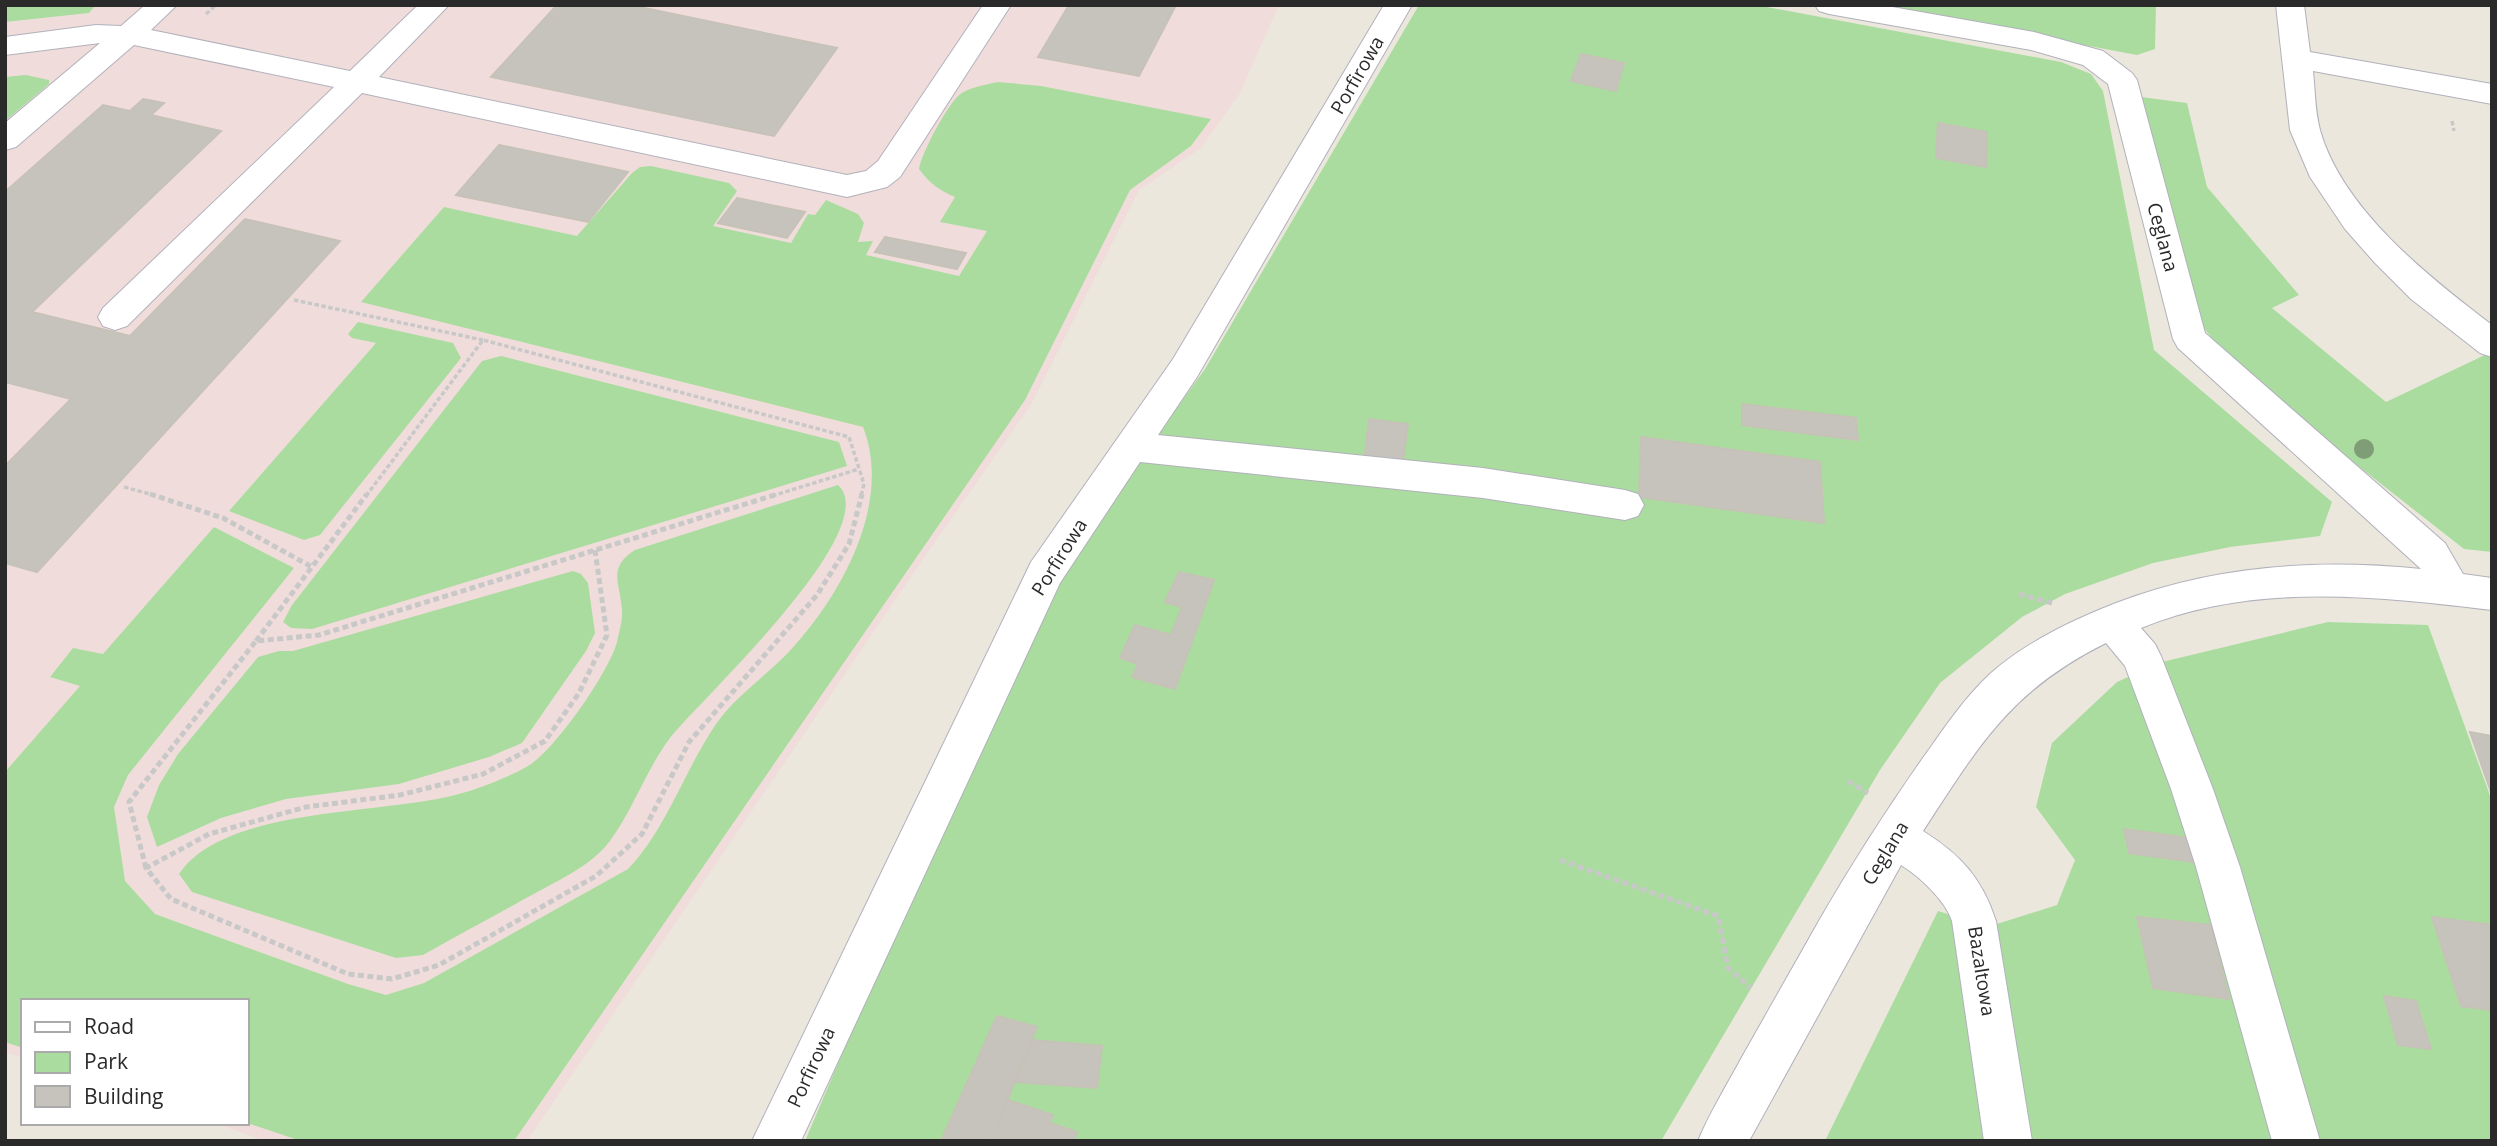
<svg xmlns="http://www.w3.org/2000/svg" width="2497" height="1146" font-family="'Open Sans',sans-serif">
	<rect width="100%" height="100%" fill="#ebe7dd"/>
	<polygon fill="#f0dddb" points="96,5 1279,5 1239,95 1201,148 1139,190 1031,405 926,555 527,1141 265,1141 214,1123 247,1123 247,1001 23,1001 23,1058 5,1052 5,22 89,13"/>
	<g fill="#abdc9f">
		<polygon points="5,5 96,5 89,13 5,22"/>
		<polygon points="1419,5 1756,5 2061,62 2091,74 2103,91 2154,350 2332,502 2320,536 2230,547 2153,563 2065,594 2022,617 1940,683 1880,770 1661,1141 805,1141 987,713 1055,575 1205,369"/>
		<polygon points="1870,5 2156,5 2155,49 2137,55"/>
		<polygon points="26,75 49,80 49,84 5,121 5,77"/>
		<path d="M998 82 1041 86 1211 119 1191 146 1130 190 1025 400 514 1141H301L247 1123V1001H23V1048L5 1042V772L80 686 50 677 73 648 103 654 214 527 294 568 128 775 114 807 125 881 155 914 348 984 386 995 424 983 628 869C667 828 684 771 716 724 737 694 771 673 795 645 844 590 892 501 863 427L361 302 444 207 577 236 632 173 640 167 651 166 729 183 737 191 713 226 791 243 808 214 815 215 826 200 858 214 864 223 858 242 873 241 866 255 959 276 987 231 940 222 955 197C939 190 930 184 919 169 922 152 945 110 957 97 967 87 985 85 998 82Z"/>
		<polygon points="2141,97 2187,103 2207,187 2299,295 2272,308 2386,402 2489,353 2492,356 2492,552 2464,549 2241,374 2203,327"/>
		<polygon points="358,322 453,343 461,358 320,535 304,540 229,511 376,343 352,338 348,334"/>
		<polygon points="501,356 839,442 847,466 312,629 291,628 283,622 292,605 482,361"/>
		<path d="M838 485C886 529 698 702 670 738 646 769 630 818 605 847 585 869 555 882 530 896 494 916 459 935 423 955L396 958 192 892 179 874C224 806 384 815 459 794 478 789 511 776 528 766 555 750 609 672 617 642 619 632 623 620 622 610 620 582 607 568 635 550Z"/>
		<polygon points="573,571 581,574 588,583 595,633 586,651 522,743 489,757 399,784 286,799 221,818 157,847 147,817 159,785 178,754 258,657 279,651 293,651"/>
		<polygon points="2328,622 2428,625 2492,801 2492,1141 2032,1141 1997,924 2057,905 2075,860 2036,807 2052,743 2117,682 2162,662"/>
		<polygon points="1938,911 1964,919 1997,1141 1825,1141"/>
	</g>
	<g fill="#c6c3bd" stroke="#c6c2b7" stroke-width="2">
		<polygon points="557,5 630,5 837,48 774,136 491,77"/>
		<polygon points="1069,5 1176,5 1139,76 1038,57"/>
		<polygon points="1581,54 1624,63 1616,91 1571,81"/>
		<polygon points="143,99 164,103 151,115 221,131 32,312 130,336 245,219 340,241 37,572 5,563 5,466 71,399 5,382 5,192 103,105 130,111"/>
		<polygon points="1938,123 1987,132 1986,167 1936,158"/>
		<polygon points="499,145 628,172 588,222 456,195"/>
		<polygon points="737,198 805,212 787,238 718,223"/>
		<polygon points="885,237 966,253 957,269 875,252"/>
		<polygon points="1742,404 1856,418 1858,440 1742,425"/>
		<polygon points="1369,419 1408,424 1402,467 1364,462"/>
		<polygon points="1641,437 1820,462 1824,523 1639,497"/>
		<polygon points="1179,572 1214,580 1175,689 1132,677 1138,664 1120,658 1135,625 1171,635 1182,607 1165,602"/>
		<polygon points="2470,732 2492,736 2492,795"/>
		<polygon points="2124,829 2188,838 2194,862 2129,853"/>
		<polygon points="2137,917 2211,925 2229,999 2153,988"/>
		<polygon points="2432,917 2492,925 2492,1010 2461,1006"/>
		<polygon points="2384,996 2416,1001 2431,1049 2398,1045"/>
		<polygon points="997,1016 1037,1027 991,1141 941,1141"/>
		<polygon points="1032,1040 1102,1046 1097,1088 1016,1082"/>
		<polygon points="1008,1100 1053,1115 1050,1123 1077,1132 1074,1141 991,1141"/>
	</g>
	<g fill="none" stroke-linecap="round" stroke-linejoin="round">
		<g stroke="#b1b1bc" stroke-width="2">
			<g id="minor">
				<polygon points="145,5 177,5 151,30 350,71 418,5 449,5 379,77 847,175 866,171 878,161 983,5 1011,5 900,177 887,187 847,197 362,93 127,326 115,330 103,326 98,317 103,308 334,87 134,45 16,147 5,150 5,123 100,43 5,55 5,37 96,25 121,26"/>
				<polygon points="1384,5 1412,5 1197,377 1158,435 1483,468 1625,490 1638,494 1644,505 1638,516 1625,520 1483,498 1140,462 1060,583 801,1141 752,1141 1031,562 1173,359"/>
				<path d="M1815 5H1881L2034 32 2103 51 2132 73 2137 80 2205 333 2445 543 2463 574 2492 578V610C2375 596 2253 582 2141 628L2155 644 2161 656 2213 789 2240 867 2320 1141H2272L2196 867 2171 789 2125 666 2106 643C2011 690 1979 745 1923 831 1961 855 1982 878 1996 921L2032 1141H1984L1952 921C1945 900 1920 877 1901 865L1749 1141H1698C1710 1112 1727 1085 1742 1057 1768 1011 1794 965 1820 919 1853 862 1887 809 1925 755 1945 727 1965 697 1991 673 2016 651 2046 634 2076 620 2186 568 2301 557 2421 569L2178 348 2173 339 2108 84 2083 65 2031 50 1829 14 1819 11Z"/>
				<path d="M2276 5H2304L2310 52 2492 84V104L2313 71C2315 90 2315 111 2320 130 2342 209 2429 277 2492 325V357L2480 353 2411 299 2375 263 2345 229 2310 177 2290 130Z"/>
			</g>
		</g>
		<g stroke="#c8c8c8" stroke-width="3.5" stroke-dasharray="4.5 2.5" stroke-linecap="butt">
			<polyline points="206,14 216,5"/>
			<polyline points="2452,121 2454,131"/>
			<polyline points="294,300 483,340"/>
			<polyline points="124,487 157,496"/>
			<polyline points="366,496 483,340 849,437 864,484 861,496"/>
			<polyline points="772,496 859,469"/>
		</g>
		<g stroke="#c8c8c8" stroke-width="5" stroke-dasharray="6 3.5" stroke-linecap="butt">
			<polyline points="150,494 223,518 312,567"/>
			<polyline points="595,550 607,635 579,693 545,741 483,774 400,795 306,807 209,834 146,868 171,899 348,974 392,979 439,965 596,876 642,834 689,742 817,595 849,544 862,494"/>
			<polyline points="2019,594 2052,603"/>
			<polyline points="256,641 367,494"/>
			<polyline points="1848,781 1868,793"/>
			<polyline points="1560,860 1718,916 1728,968 1751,988"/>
			<polyline points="146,868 129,802 256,641 319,635 778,494"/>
		</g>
		<use href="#minor" fill="#fff" fill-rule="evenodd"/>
	</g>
	<circle fill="#7f9d76" cx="2364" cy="449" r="10"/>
	<g text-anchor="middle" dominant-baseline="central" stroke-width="6" stroke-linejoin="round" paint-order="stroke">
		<g font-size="19" fill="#2a2a2a" stroke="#fff">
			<text transform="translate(1357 75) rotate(-60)">Porfirowa</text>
			<text transform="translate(2163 237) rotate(75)">Ceglana</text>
			<text transform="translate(1059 557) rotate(-58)">Porfirowa</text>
			<text transform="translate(1885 853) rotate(-59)">Ceglana</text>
			<text transform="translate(1982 971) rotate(81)">Bazaltowa</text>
			<text transform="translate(811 1067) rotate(-65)">Porfirowa</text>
		</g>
	</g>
	<rect width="2497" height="1146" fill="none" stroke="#2a2a2a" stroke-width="14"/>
	<rect x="21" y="999" width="228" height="126" fill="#ffffff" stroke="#aaaaaa" stroke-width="2"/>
	<rect x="35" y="1022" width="35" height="10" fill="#ffffff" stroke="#aaaaaa" stroke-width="2"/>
	<text x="84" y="1034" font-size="21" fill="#2a2a2a">Road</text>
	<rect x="35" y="1052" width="35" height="21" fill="#abdc9f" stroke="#aaaaaa" stroke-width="2"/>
	<text x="84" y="1069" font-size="21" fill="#2a2a2a">Park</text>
	<rect x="35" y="1086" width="35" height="21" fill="#c6c3bd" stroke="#aaaaaa" stroke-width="2"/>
	<text x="84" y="1104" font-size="21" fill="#2a2a2a">Building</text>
</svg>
